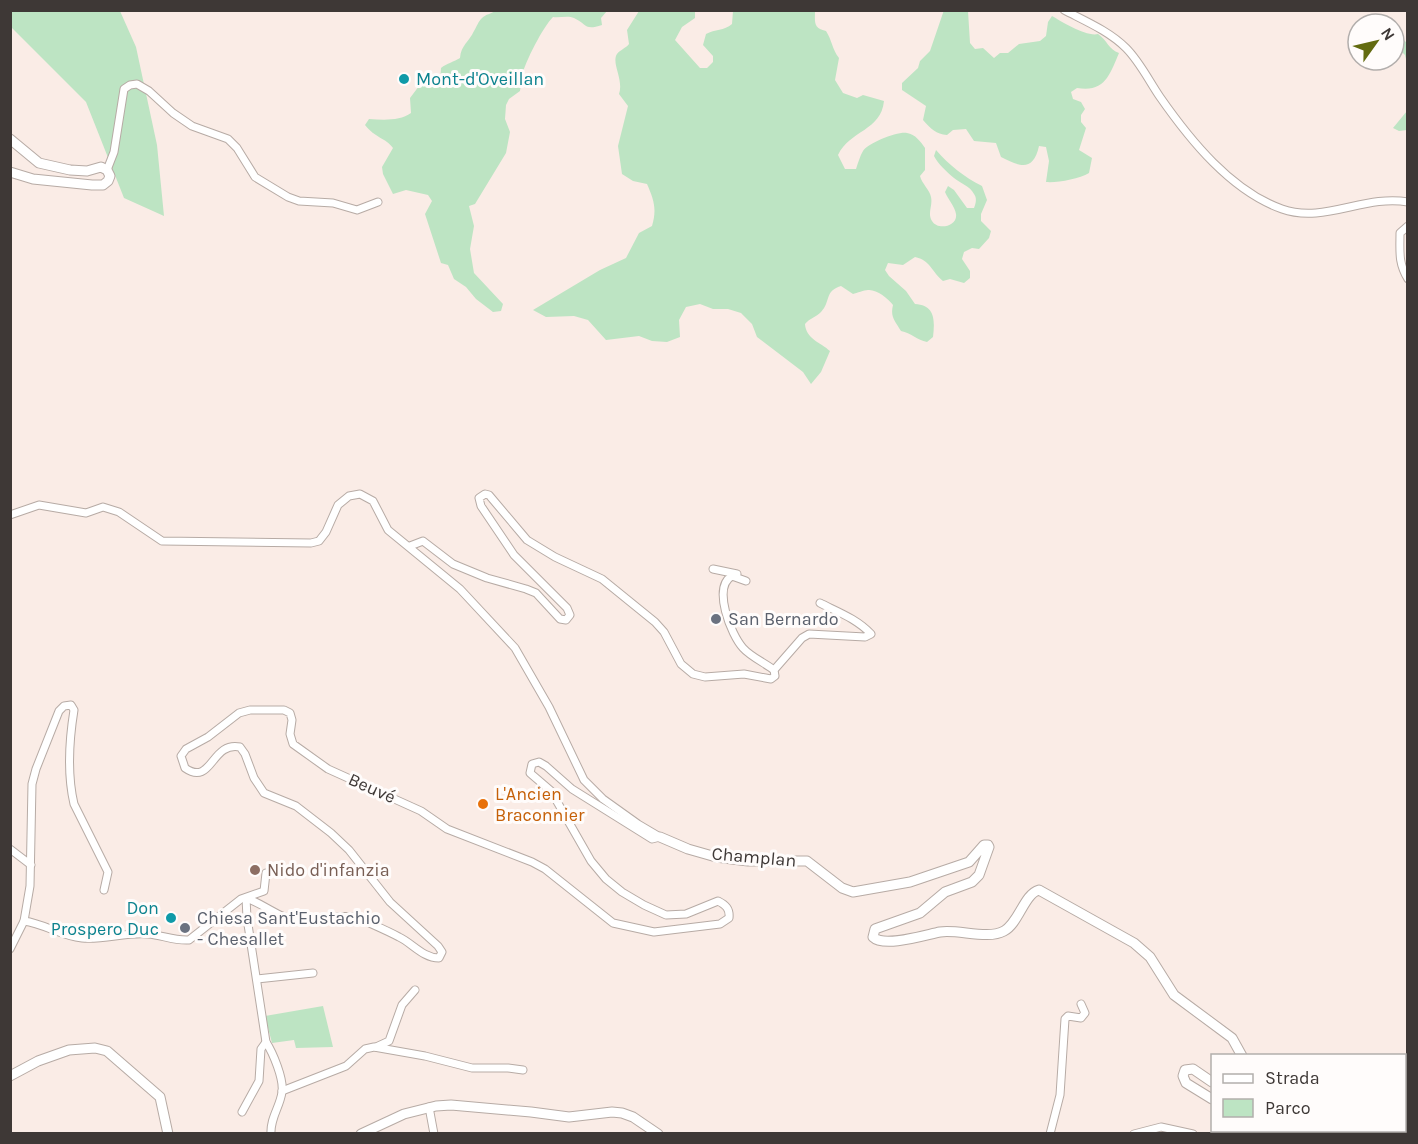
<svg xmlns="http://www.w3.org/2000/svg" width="1418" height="1144" font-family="Karla,sans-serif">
	<rect width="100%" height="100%" fill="#faece6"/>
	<g fill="#bde4c3">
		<path d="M944 10 968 11 970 43 975 49 983 48 994 58 1000 53H1008L1019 44 1040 41 1046 36 1048 22 1052 16C1062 22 1087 37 1098 34 1107 40 1109 50 1119 53 1110 74 1105 93 1077 88L1071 92 1073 99 1081 102 1085 109 1081 115V122L1086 128 1079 150 1092 158 1089 173C1079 179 1057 183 1046 182L1049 161 1046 147 1039 146C1033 173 1019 166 1001 157L996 143 974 141 966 129 953 130 947 135C936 134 931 129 923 120L926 106 902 90V83L918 68 920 61 930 51Z"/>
		<polygon points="10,11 120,11 136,47 157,145 164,216 124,198 86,102 11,27"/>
		<path d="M495 11H607L601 18 602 25C584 31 587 24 574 18 568 15 560 18 553 17 543 27 525 62 522 76 521 81 521 86 520 91L509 99 506 105 505 119 510 132 506 153 475 204 469 206 474 226 470 249 474 273 503 304 501 311 493 312 476 299 466 287 454 279 448 265 441 263 425 214 432 201 428 195 406 190 393 194 383 174 382 167 393 148C386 138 375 138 365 125L369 119C384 120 400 121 411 113L410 98 419 86H433L440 83 441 68C447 63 454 62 460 58 461 45 469 42 474 31 477 26 478 22 482 18 486 14 491 14 495 11Z"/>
		<path d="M639 11H695V18L682 27 675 40 700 68H707L713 62V56L703 45 706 34C715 29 724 31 732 24L733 11H815C815 22 813 28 826 31 832 40 832 49 839 58L835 80 843 93 857 98 863 95 884 101C881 131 850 130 838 155L845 169H856C858 163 860 156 863 151 868 143 898 131 907 133 915 134 921 142 925 148V170L920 176C922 184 930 190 931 197 933 206 927 213 932 221 938 231 958 226 956 214 955 207 948 199 945 192L948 186 954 190 967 208H974C976 203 977 198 974 194 970 186 960 183 954 178 947 172 938 164 934 156L936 150C949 165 964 177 982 186L987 200 981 214V221L991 231 989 238 979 249 972 248 964 252 962 259 970 271V278L964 283 950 279 943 281C932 272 930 260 915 257L903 265 888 263 885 270 889 276 906 291 915 304C935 305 935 320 933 337L927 342C917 340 911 333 901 331 895 321 890 317 893 305 888 298 876 289 868 290 864 290 857 293 853 294L841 286C824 291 831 302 821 312 816 317 810 318 805 324 806 339 820 342 830 351L821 372 811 384 803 372 757 337 752 324 741 313 728 309H713L700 304 686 307 679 320 680 337 667 342 652 341 639 336 606 340 588 320 574 316 546 317 533 310 600 270 626 258 639 233 652 226C657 209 654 200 647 184L633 181 622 174 618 146 628 106 619 94C624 80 611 63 617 54 620 50 626 48 629 44L627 30Z"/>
		<polygon points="1394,31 1407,43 1407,63 1405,55 1394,44"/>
		<polygon points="1407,111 1407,130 1399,131 1393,128"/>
		<polygon points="323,1006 333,1047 296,1048 294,1040 272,1043 265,1016"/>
	</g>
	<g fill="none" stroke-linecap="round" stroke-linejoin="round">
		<g stroke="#b7aba5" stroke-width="9">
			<g id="street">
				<path d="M1064 10C1085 21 1109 31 1126 48 1140 62 1149 81 1160 97 1190 140 1231 191 1282 209 1324 224 1365 194 1408 202"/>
				<polyline points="107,170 114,152 124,89 130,85 137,84 149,91 173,113 192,126 228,139 237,148 255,177 288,197 299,201 333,203 357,210 378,202"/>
				<path d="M1408 226 1400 233C1400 251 1398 263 1408 279"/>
				<polyline points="10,515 39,505 86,513 103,507 119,512 162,541 311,543 319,541 326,532 338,505 349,496 360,494 373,501 388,530 460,589 515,648 549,707 584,780 603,799 638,824 660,837"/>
				<path d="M410 546 423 541 453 564 487 578 526 589 536 593 560 619 566 620 570 615 567 608 514 555 481 506 479 498 485 494 489 495 527 540 555 557 602 579 655 622 664 632 681 664 693 674 705 677 744 674 771 679 775 676 774 670 802 638 809 634 865 637 871 634C857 619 838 612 820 603"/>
				<polyline points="713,569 737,574"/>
				<path d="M746 581 732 576C712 587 731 635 743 648 751 657 765 663 774 670"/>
				<polyline points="10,849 31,865"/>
				<path d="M24 921C45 924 61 936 82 938 104 940 126 932 148 934 162 935 174 941 189 940L241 899 264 891 266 873"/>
				<path d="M10 949 24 921 30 886 32 784 36 769 59 711 64 706 71 705 74 710C69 741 67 774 74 804L108 872 104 890"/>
				<polyline points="257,979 313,973"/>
				<polyline points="376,1047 389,1041 402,1005 415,990"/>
				<polyline points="282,1091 346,1066 365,1049 374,1047 425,1056 472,1068 508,1068 523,1070"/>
				<polyline points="429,1107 434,1134"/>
				<polyline points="242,1112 259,1081 261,1049 266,1042"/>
				<path d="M271 1134C270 1118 280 1107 282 1092 284 1079 273 1053 266 1042L247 918 246 898C264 904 278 918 297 920 320 923 343 910 365 921 376 926 388 931 399 937 412 943 423 958 439 958L442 952 438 946 390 902 349 850 331 833 296 806 264 793 254 778 245 754 240 747C211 741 212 787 185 768L181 756 186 749 208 737 239 713 250 710H284L290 713 292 720 290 734 293 744 328 769 421 811 447 829 532 862 545 869 613 923 654 932 720 924 729 918C730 909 726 905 718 901L686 914 666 915 644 905 622 892 606 879 591 861 551 791 530 773 532 764 539 762 546 766 572 789 652 839 660 837"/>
				<polyline points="1050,1134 1060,1095 1065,1019 1068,1016 1081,1018 1085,1013 1081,1004"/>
				<polyline points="1134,1134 1161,1127 1193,1134"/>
			</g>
		</g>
		<g stroke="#b7aba5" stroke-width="11">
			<g id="secondary">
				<polyline points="10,139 39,163 70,170 87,171 101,167 107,170 110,176 108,181 103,185 92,185 33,179 10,172"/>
				<path d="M660 837 688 849 716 857 748 861H807L842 888 853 892 910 882 969 862 984 845H988L989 847 979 875 972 882 945 892 920 913 875 929 873 937C884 948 925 935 940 932 958 929 988 940 1004 931 1019 923 1024 894 1039 890L1134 943 1150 957 1174 995 1232 1038 1242 1056"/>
				<polyline points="10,1076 38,1061 69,1050 95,1048 107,1051 160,1097 168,1134"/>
				<polyline points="1212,1082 1193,1069 1185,1070 1183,1076 1186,1083 1212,1099"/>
				<polyline points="1240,1130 1242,1134"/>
				<polyline points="1275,1130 1278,1134"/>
				<polyline points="361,1134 404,1114 436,1106 451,1105 531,1112 569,1117 612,1112 622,1113 633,1117 658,1134"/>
				<polyline points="1287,1134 1289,1130"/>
			</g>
		</g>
		<use href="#street" stroke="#fff" stroke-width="7"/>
		<use href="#secondary" stroke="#fff" stroke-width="9"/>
	</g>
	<g fill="#0f9aa8" stroke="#fffcfb" stroke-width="2">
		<circle cx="404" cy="79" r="6"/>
		<circle cx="171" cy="918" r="6"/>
	</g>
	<g fill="#6b7280" stroke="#fffcfb" stroke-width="2">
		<circle cx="716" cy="619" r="6"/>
		<circle cx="185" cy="928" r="6"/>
	</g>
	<circle fill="#e8710a" stroke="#fffcfb" stroke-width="2" cx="483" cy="804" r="6"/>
	<circle fill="#8d6e63" stroke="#fffcfb" stroke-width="2" cx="255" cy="870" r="6"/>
	<g text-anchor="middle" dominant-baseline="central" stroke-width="6" stroke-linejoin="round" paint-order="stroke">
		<g font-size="18" fill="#0d838f" stroke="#fffcfb" text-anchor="start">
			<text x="416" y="79">Mont-d'Oveillan</text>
			<text x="159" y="908" text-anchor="end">Don<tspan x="159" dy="21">Prospero Duc</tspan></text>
		</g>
		<g font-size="18" fill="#5b616d" stroke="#fffcfb" text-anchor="start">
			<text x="728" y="619">San Bernardo</text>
			<text x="197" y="918">Chiesa Sant'Eustachio<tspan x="197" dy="21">- Chesallet</tspan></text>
		</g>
		<g font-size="18" fill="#3e3836" stroke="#fffcfb">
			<text transform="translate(372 788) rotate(24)">Beuvé</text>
			<text transform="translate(754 857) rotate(5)">Champlan</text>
		</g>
		<g font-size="18" fill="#c56008" stroke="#fffcfb" text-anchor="start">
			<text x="495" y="794">L'Ancien<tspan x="495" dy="21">Braconnier</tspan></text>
		</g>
		<g font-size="18" fill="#785e54" stroke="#fffcfb" text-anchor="start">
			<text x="267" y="870">Nido d'infanzia</text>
		</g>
	</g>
	<rect width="1418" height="1144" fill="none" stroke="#3e3836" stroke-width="24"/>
	<rect x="1211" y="1054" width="195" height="78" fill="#fffcfb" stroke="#b2aeac" stroke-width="1.5"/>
	<rect x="1223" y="1074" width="30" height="9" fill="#ffffff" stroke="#b2aeac" stroke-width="1.5"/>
	<text x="1265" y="1084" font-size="18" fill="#3e3836">Strada</text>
	<rect x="1223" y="1099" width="30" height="18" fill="#bde4c3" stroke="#b2aeac" stroke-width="1.5"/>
	<text x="1265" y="1114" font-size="18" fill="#3e3836">Parco</text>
	<g transform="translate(1376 42) rotate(56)"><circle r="28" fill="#fffcfb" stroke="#b2aeac" stroke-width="1.5"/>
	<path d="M0-4.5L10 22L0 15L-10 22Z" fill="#636b10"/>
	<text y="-9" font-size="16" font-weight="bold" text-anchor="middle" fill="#3e3836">N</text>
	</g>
</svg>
